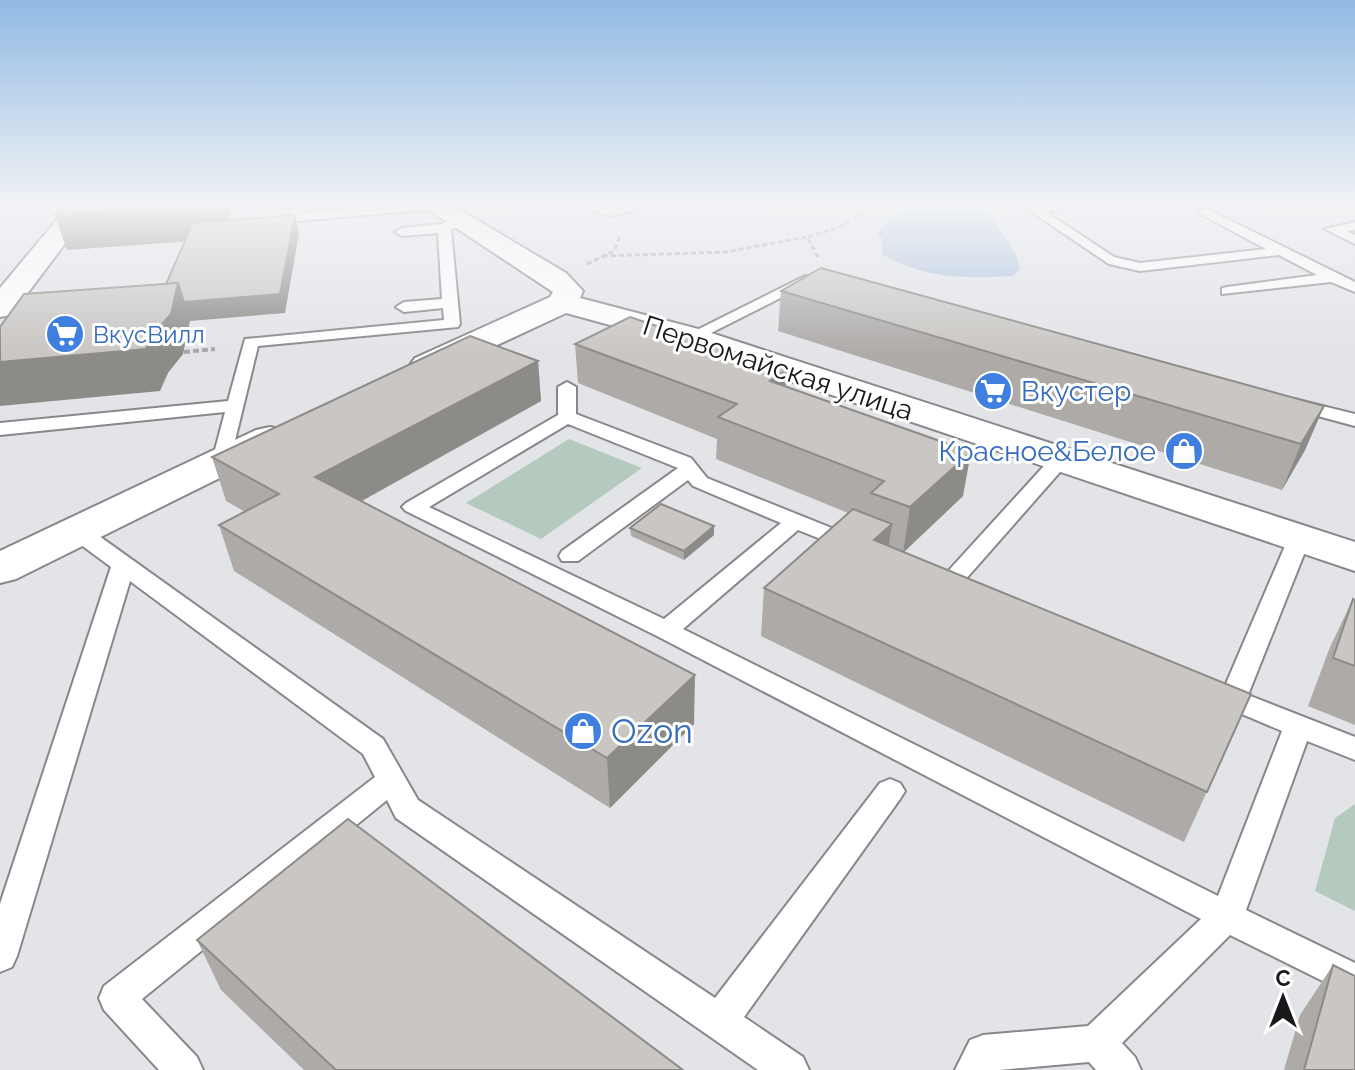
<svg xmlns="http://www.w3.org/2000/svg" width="1355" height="1070" font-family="Raleway,sans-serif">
	<rect width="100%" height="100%" fill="#e3e4e8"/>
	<g fill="#b5cabe">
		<polygon points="569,439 642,468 541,539 466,503"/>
		<polygon points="1355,804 1355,911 1315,891 1335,818"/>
	</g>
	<path fill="#aec3de" d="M957 205 992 215C1000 236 1016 246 1020 269L1013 276C966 279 924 279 882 254V240L878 233C896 206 926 206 957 205Z"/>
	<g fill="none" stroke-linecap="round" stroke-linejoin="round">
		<g stroke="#88888c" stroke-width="4">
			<g id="lane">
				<polygon points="293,204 305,204 304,213 399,204 440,205 434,209 297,221 291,217"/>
				<polygon points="576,204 609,208 662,204 609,216"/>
				<polygon points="1020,204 1089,204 1046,212 1114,257 1140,263 1266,249 1197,212 1207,209 1355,282 1355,292 1331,282 1222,294 1222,288 1227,287 1317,275 1279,255 1140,271 1109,264"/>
				<polygon points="462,216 467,217 467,223 451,230 460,324 458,327 258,346 229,465 215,465 212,461 225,412 0,435 0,423 228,401 245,339 444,320 443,308 404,312 396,307 404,302 442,299 438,233 402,236 395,232 402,228 441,224"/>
				<polygon points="1355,222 1355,230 1347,231 1355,235 1355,244 1325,229"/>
				<polygon points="805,276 810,277 810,283 697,340 685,340 683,337"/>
				<path d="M567 382 576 387V414L691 458 707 478 859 539 862 544 851 551 798 530 683 629 1218 896 1282 731 1211 701 1207 694 1211 687 1225 686 1288 539 1291 534H1307L1310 539 1248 695 1355 737V760L1307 741 1246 910 1355 963V997L1230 935 1122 1043 1135 1057 1141 1070H1096L1089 1062 999 1070H955L970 1040 983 1035 1088 1026 1201 919 657 636 406 511 402 507 406 503 558 415V387ZM568 424 678 468 562 551 559 556 562 561H578L688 480 693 486 781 523 664 619 429 507Z"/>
				<polygon points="1294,399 1355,414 1355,426 1288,408 1285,404 1288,400"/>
				<polygon points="1060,454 1067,456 1070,460 1067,464 957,589 941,589 937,584 941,579 1053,456"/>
				<polygon points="77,524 85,526 383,739 418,800 715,998 880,783 890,779 900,783 905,791 900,799 744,1017 803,1057 809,1070 758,1070 396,818 387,800 142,999 197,1057 203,1070 159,1070 104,1010 99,998 104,986 375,777 363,754 130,581 17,956 12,967 0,972 0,904 111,567 69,536 66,531 69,526"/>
			</g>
		</g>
		<g stroke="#88888c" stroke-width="4">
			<g id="street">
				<polygon points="70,204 95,204 11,315 0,317 0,288"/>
				<polygon points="420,204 450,204 566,273 583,291 580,298 702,330 1355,542 1355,571 680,344 566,313 439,372 427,375 415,372 410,365 415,358 550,297 553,292"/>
				<polygon points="270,427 284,430 289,438 284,446 16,579 0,583 0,551 256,430"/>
			</g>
		</g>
		<g stroke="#a5a6a9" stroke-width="3" stroke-dasharray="5 3" stroke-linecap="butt">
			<polyline points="603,256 725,252 807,237"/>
			<polyline points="818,257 807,237 840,227 880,204"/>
			<polyline points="587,264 614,251 620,236"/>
		</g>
		<polyline stroke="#a5a6a9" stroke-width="4" stroke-dasharray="6 3" stroke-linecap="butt" points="184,352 215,349"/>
		<use href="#lane" fill="#fff" fill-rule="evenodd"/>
		<use href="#street" fill="#fff" fill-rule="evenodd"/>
	</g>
	<g fill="#adaaa8">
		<polygon points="781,291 1324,406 1305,450 1282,490 778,331"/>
		<polygon points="575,344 786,386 963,496 903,552 1251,694 1184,842 761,636 764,588 848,513 716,459 717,439 578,383"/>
		<polygon points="538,361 541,401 361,501 694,724 610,808 234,571 219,525 245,512 226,501 212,457"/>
		<polygon points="714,526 714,535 684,560 631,536 630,528"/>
		<polygon points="1353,599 1355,600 1355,725 1308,706 1330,647"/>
		<polygon points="197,940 683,1070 304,1070 221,990"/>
		<polygon points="1333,965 1355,1070 1284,1070 1300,1015"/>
	</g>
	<g fill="#8d8b88">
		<polygon points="209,204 233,204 220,239 67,250 55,215"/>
		<polygon points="295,215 299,233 285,313 190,321 183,354 168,373 160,391 0,406 0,362 178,283"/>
		<polygon points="538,361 541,401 326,521 315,477"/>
		<polygon points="787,370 784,411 770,381"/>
		<polygon points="1324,406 1305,450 1282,490 1301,444"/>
		<polygon points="971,452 963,496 903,553 910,507"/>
		<polygon points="892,524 885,569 874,540"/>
		<polygon points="714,526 714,535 684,560 684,551"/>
		<polygon points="695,675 694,724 610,808 607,758"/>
	</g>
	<g fill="#c9c6c3" stroke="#8d8b88" stroke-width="2">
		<polygon points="71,204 209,204 55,215"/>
		<polygon points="295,215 280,294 184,302 178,283 166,284 193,223"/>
		<polygon points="821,268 1324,406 1301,444 781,291"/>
		<polygon points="178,283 171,314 155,332 146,349 0,362 0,327 24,294"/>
		<polygon points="630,317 787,370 770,381 971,452 910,507 871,493 884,481 718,417 737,404 575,344"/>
		<polygon points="470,336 538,361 315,477 695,675 607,758 219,525 279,494 212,457"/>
		<polygon points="661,504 714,526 684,551 630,528"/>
		<polygon points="853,509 892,524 874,540 1251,694 1207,792 764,588"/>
		<polygon points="1353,599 1355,600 1355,666 1333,658"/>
		<polygon points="348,819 683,1070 336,1070 197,940"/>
		<polygon points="1333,965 1355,976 1355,1070 1304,1070"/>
	</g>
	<linearGradient id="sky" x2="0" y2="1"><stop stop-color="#91bae4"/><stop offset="0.58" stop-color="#f2f3f5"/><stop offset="1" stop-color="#f2f3f5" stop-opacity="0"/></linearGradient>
	<rect width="1355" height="354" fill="url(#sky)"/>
	<defs>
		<g id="supermarket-disc" transform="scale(2)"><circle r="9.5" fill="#3f7fe0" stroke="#fff"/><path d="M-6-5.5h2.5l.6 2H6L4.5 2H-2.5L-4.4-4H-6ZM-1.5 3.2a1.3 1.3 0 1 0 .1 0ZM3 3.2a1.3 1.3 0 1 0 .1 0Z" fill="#fff"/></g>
		<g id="shop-disc" transform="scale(2)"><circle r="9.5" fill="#3f7fe0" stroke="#fff"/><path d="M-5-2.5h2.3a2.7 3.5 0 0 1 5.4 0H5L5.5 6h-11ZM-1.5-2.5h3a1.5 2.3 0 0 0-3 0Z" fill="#fff"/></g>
	</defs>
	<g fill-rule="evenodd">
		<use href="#supermarket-disc" x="65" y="334"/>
		<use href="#supermarket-disc" x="993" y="391"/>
		<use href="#shop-disc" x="1184" y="451"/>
		<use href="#shop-disc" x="583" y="731"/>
	</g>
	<g text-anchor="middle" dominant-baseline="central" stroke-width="6" stroke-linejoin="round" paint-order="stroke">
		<g font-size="24" fill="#366cbe" stroke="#fff" text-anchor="start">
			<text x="93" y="334">ВкусВилл</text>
		</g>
		<g font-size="28" fill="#171819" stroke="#fff">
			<text transform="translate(778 368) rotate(18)">Первомайская улица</text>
		</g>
		<g font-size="28" fill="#366cbe" stroke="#fff" text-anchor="start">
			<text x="1021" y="391">Вкустер</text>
			<text x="1156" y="451" text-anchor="end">Красное&amp;Белое</text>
		</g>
		<g font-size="34" fill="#366cbe" stroke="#fff" text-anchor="start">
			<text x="611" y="731">Ozon</text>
		</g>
	</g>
	<g transform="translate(1283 998)" stroke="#ffffff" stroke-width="6" paint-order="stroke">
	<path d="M0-6L14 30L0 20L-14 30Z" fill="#171819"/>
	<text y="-12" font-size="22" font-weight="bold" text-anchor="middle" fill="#171819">С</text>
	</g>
</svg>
